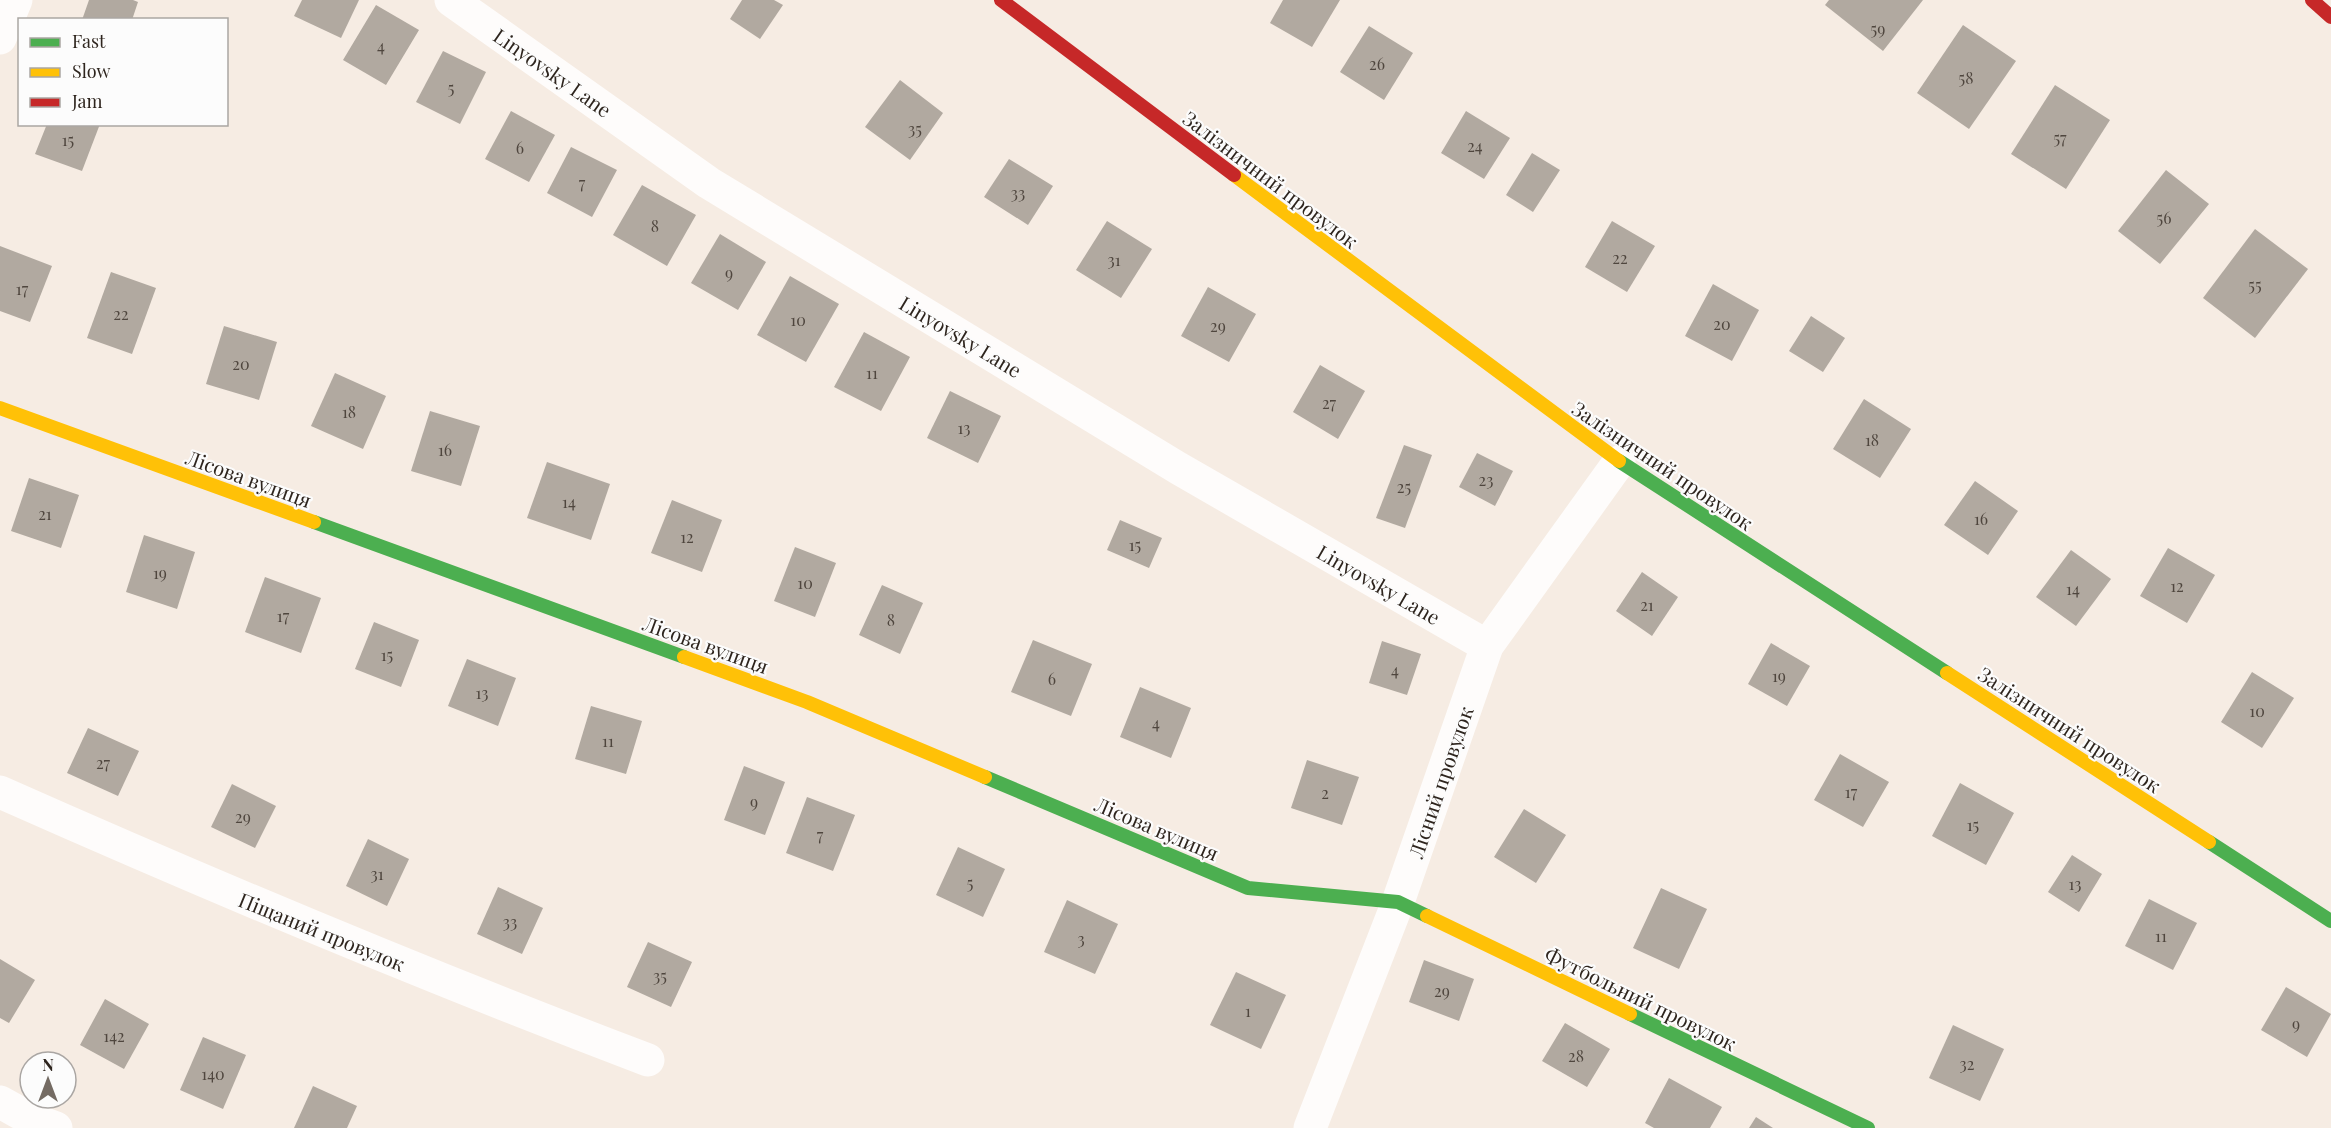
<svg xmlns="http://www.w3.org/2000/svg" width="2331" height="1128" font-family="'Playfair Display',serif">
	<rect width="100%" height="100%" fill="#f6ece3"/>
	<g fill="#b1a9a0">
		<polygon points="89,0 133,0 138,2 132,20 82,20"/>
		<polygon points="302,0 359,0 341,38 294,16"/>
		<polygon points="742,0 774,0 783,5 760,39 730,19"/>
		<polygon points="1283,0 1340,0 1312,47 1270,23"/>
		<polygon points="1829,0 1923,0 1883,51 1825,5"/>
		<polygon points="376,5 419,30 386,85 343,60"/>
		<polygon points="1963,25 2016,61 1969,129 1917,93"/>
		<polygon points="1369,26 1413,53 1384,100 1340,72"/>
		<polygon points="443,51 486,72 460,124 416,102"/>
		<polygon points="900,80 943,113 910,160 865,127"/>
		<polygon points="2055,85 2110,120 2066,189 2011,154"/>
		<polygon points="511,111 555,135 529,182 485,159"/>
		<polygon points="1466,111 1510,138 1484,179 1441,153"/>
		<polygon points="47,124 100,124 82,171 35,154"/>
		<polygon points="571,147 617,170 592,217 547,193"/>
		<polygon points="1532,153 1560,170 1533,212 1506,195"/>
		<polygon points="1009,159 1053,186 1028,225 984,197"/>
		<polygon points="2166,170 2209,204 2160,264 2118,231"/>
		<polygon points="642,185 696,215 667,266 613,235"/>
		<polygon points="1107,221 1152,249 1121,298 1076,270"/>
		<polygon points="1612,221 1655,246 1627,292 1585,267"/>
		<polygon points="2255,229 2308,269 2255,338 2203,298"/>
		<polygon points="720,234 766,262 738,310 691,283"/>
		<polygon points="0,246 52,266 30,322 0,311"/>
		<polygon points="111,272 156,288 132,354 87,338"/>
		<polygon points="790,276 839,304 806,362 757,335"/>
		<polygon points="1713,284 1759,310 1732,361 1685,336"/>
		<polygon points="1208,287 1256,314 1229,362 1181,336"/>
		<polygon points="1811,316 1845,338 1823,372 1789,351"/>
		<polygon points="224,326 277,342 259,400 206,384"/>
		<polygon points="864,332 910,357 881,411 834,387"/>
		<polygon points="1320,365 1365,391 1338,439 1293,412"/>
		<polygon points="335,373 386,396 363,449 311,426"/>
		<polygon points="950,391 1001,416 978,463 927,438"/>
		<polygon points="1864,399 1911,429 1880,478 1833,449"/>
		<polygon points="430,411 480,426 461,486 411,471"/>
		<polygon points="1404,445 1432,455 1405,528 1376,518"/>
		<polygon points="1477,453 1513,471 1495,506 1459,487"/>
		<polygon points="547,462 610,484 591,540 527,518"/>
		<polygon points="29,478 79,495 61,548 11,531"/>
		<polygon points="1975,481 2018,511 1988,555 1944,525"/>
		<polygon points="672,500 722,520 702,572 651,553"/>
		<polygon points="1120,520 1162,538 1149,568 1107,550"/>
		<polygon points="144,535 195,552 177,609 126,592"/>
		<polygon points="795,547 836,563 815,617 774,601"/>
		<polygon points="2168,548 2215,575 2187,623 2140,596"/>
		<polygon points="2071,550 2111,579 2076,626 2036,597"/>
		<polygon points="1642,572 1678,597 1652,636 1616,611"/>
		<polygon points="265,577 321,598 301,653 245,632"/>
		<polygon points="882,585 923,603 900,654 859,635"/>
		<polygon points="374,622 419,640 401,687 355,669"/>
		<polygon points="1033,640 1092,664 1071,716 1011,692"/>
		<polygon points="1382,641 1421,654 1407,695 1369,683"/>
		<polygon points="1771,643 1810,666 1787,706 1748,684"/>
		<polygon points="467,659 516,678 498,726 448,706"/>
		<polygon points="2252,672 2294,698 2262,748 2221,722"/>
		<polygon points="1140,687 1191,708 1171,758 1120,737"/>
		<polygon points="591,706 642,721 626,774 575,759"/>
		<polygon points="88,728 139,751 118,796 67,773"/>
		<polygon points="1840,754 1889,782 1863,827 1814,800"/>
		<polygon points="1307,760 1359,777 1342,825 1291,808"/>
		<polygon points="744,766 785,782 765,835 724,820"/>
		<polygon points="1960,783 2014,813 1986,865 1932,836"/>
		<polygon points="232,784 276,806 255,848 211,827"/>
		<polygon points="807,797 855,815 833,871 786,853"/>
		<polygon points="1524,809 1566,835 1536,883 1494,857"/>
		<polygon points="368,839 409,859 387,906 346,886"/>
		<polygon points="958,847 1005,869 983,917 936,895"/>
		<polygon points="2072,855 2102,874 2079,912 2048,892"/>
		<polygon points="498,887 543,908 522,954 477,934"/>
		<polygon points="1661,888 1707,909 1679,969 1633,948"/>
		<polygon points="2149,899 2197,923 2173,970 2125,946"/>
		<polygon points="1067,900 1118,924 1095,974 1044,952"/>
		<polygon points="648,942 692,962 671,1007 627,987"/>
		<polygon points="0,959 35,980 9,1023 0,1018"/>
		<polygon points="1424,960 1474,979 1459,1021 1409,1002"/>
		<polygon points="1236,972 1286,995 1261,1049 1210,1025"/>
		<polygon points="2286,987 2331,1014 2307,1057 2261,1030"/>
		<polygon points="105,999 149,1024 124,1069 80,1045"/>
		<polygon points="1565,1023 1610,1049 1587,1087 1542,1061"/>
		<polygon points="1953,1025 2004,1049 1980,1101 1929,1078"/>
		<polygon points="203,1037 246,1055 223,1109 180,1090"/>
		<polygon points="1669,1078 1722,1107 1710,1128 1654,1128 1645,1123"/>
		<polygon points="313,1086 357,1106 347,1128 294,1128"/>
		<polygon points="1756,1117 1773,1128 1749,1128"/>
	</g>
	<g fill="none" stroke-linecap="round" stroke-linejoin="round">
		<g stroke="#fefcfb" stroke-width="33">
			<polyline points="451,0 709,183 1178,468 1487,646"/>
			<polyline points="0,38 16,0"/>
			<path d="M0 792C214 887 429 977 648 1060"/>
			<polyline points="0,1102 29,1118 56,1128"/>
			<polyline points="1310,1128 1398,902 1487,646 1619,462"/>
		</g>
		<g stroke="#4caf50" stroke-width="14">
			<polyline points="1619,461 1947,673"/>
			<polyline points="314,522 684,657"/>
			<polyline points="985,777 1248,888 1398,902 1427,916"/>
			<polyline points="2209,842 2331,921"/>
			<polyline points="1630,1014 1868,1128"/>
		</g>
		<g stroke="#ffc107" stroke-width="14">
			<polyline points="1234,175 1619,461"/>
			<polyline points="0,408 314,522"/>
			<polyline points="684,657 807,702 985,777"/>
			<polyline points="1947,673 2209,842"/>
			<polyline points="1427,916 1630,1014"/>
		</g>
		<g stroke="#c62828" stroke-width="14">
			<polyline points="1001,0 1234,175"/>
			<polyline points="2312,0 2331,17"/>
		</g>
	</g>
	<g text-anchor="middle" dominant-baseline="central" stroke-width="4.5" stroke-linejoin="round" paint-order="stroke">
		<g font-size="16" fill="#4f463e">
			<text x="1878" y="28">59</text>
			<text x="381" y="45">4</text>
			<text x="1377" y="63">26</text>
			<text x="1966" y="77">58</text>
			<text x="451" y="87">5</text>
			<text x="915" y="128">35</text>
			<text x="2060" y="137">57</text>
			<text x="68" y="139">15</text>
			<text x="1475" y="145">24</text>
			<text x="520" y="147">6</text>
			<text x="582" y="182">7</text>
			<text x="1018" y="192">33</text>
			<text x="2164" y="217">56</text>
			<text x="655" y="225">8</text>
			<text x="1620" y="257">22</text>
			<text x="1114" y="259">31</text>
			<text x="729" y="272">9</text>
			<text x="2255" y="284">55</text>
			<text x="22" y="288">17</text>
			<text x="121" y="313">22</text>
			<text x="798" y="319">10</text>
			<text x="1722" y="323">20</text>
			<text x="1218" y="325">29</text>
			<text x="241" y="363">20</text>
			<text x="872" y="372">11</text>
			<text x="1329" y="402">27</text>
			<text x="349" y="411">18</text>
			<text x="964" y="427">13</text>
			<text x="1872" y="439">18</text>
			<text x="445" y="449">16</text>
			<text x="1486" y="479">23</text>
			<text x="1404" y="486">25</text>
			<text x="569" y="501">14</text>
			<text x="45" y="513">21</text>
			<text x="1981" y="518">16</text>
			<text x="687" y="536">12</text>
			<text x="1135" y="544">15</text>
			<text x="160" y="572">19</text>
			<text x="805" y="582">10</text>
			<text x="2177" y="585">12</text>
			<text x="2073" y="588">14</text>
			<text x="1647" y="604">21</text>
			<text x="283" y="615">17</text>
			<text x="891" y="619">8</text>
			<text x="387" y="654">15</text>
			<text x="1395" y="669">4</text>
			<text x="1779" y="675">19</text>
			<text x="1052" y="678">6</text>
			<text x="482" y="692">13</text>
			<text x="2257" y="710">10</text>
			<text x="1156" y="722">4</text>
			<text x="608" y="740">11</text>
			<text x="103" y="762">27</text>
			<text x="1851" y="791">17</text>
			<text x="1325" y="792">2</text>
			<text x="754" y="801">9</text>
			<text x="243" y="816">29</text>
			<text x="1973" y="824">15</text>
			<text x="820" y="834">7</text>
			<text x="377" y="873">31</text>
			<text x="970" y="882">5</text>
			<text x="2075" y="883">13</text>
			<text x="510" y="921">33</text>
			<text x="2161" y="935">11</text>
			<text x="1081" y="938">3</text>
			<text x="660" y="975">35</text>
			<text x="1442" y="990">29</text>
			<text x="1248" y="1010">1</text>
			<text x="2296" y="1023">9</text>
			<text x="114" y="1035">142</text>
			<text x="1576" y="1055">28</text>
			<text x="1967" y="1063">32</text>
			<text x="213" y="1073">140</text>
		</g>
		<g font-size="20" fill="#2e251e" stroke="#fcfcfc">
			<text transform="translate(553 72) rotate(35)">Linyovsky Lane</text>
			<text transform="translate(1271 179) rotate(37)">Залізничний провулок</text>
			<text transform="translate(961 336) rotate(31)">Linyovsky Lane</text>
			<text transform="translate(1663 465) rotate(34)">Залізничний провулок</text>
			<text transform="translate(249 478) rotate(20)">Лісова вулиця</text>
			<text transform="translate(1379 584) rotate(30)">Linyovsky Lane</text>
			<text transform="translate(706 644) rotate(20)">Лісова вулиця</text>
			<text transform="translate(2070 729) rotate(33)">Залізничний провулок</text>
			<text transform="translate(1440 782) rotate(-71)">Лісний провулок</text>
			<text transform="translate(1157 828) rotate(23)">Лісова вулиця</text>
			<text transform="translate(322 931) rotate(22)">Піщаний провулок</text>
			<text transform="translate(1641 998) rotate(26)">Футбольний провулок</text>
		</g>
	</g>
	<rect x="18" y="18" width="210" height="108" fill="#fcfcfc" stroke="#aaa6a3" stroke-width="1.5"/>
	<rect x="30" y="38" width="30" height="9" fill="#4caf50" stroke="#aaa6a3" stroke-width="1.5"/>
	<text x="72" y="48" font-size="18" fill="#2e251e">Fast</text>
	<rect x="30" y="68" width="30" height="9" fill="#ffc107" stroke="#aaa6a3" stroke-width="1.5"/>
	<text x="72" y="78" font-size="18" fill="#2e251e">Slow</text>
	<rect x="30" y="98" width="30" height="9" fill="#c62828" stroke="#aaa6a3" stroke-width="1.5"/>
	<text x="72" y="108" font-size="18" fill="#2e251e">Jam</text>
	<g transform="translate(48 1080)"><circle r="28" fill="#fcfcfc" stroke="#aaa6a3" stroke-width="1.5"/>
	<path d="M0-4.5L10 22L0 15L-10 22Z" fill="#746b63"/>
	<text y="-9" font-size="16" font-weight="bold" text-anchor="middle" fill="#2e251e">N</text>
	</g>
</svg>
